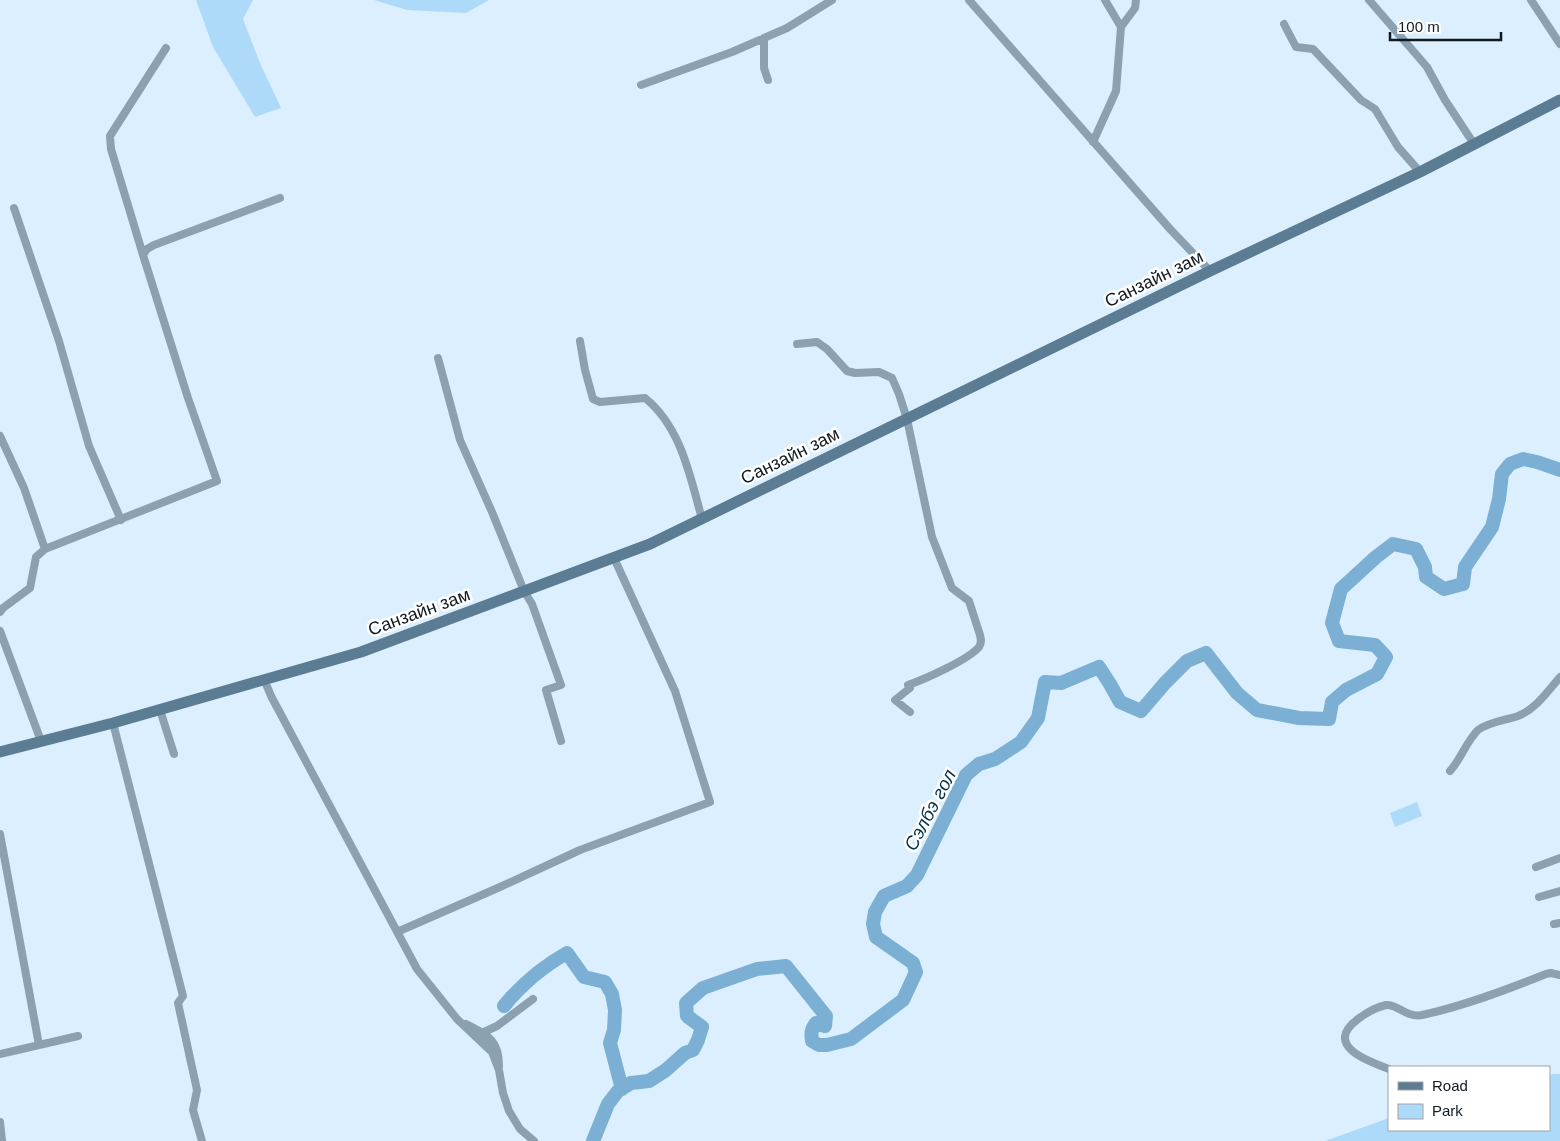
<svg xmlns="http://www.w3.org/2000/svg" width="1560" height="1141" viewBox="0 0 1560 1141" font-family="Helvetica,sans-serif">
<rect width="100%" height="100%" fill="#dbeffe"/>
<!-- green -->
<path fill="#aedafa" d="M196 0H253L243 19 260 63 281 108 255 117 213 47Z
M374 0H489L466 13 407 10Z
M1417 802 1422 816 1395 827 1390 813Z
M1554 1074H1560V1141H1325L1389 1118V1130H1549V1075Z"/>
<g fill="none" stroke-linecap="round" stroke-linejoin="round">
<!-- river -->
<path stroke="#7cafd4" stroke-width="14" d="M504 1006C522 984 542 967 567 953L584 977 605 982 612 994 615 1010 614 1030 610 1043 622 1089
M593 1141 608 1104 618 1091 631 1083 649 1081 666 1070 685 1053 693 1050 698 1040 702 1027 687 1016 686 1003 703 988 757 969 786 966 826 1016 825 1026 816 1023C811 1029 811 1034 812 1041L819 1045H827L851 1039 903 1000 916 972 913 963 876 937 873 924 875 912 884 896 907 886 917 875 966 775 979 764 995 759 1021 742 1038 718 1045 682 1061 683 1099 667 1110 684 1120 702 1141 711 1165 683 1187 661 1206 653 1237 693 1257 710 1299 718 1329 719 1332 702 1346 690 1377 674 1386 657 1375 645 1339 641 1332 623 1341 589 1376 557 1393 544 1416 549 1425 567 1426 577 1444 589 1463 584 1465 567 1492 527 1499 499 1502 474 1510 464 1523 459 1537 462 1560 470"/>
<!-- street -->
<path stroke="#8ba1b1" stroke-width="8" d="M969 0 1170 229 1210 271
M1105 0 1121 27
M1369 0 1427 67 1445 100 1474 144
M1531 0 1560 44
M1284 24 1296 47 1313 49 1361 100 1375 109 1398 147 1420 172
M764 38V68L768 80
M641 85 732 52 787 28 832 0
M1093 142 1116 91 1121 27 1135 8 1136 0
M14 208 59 341 89 446 121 520
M143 255 111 149 110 136 166 48
M580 341 585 370 593 399 600 402 645 398C681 427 690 476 702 519
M797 344 817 342 827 349 847 371 855 373 879 372 892 378 899 394 907 419 932 537 952 588 969 601 980 635C981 639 982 643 979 647 968 660 925 679 908 685L910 688 895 700 910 712
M438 358 460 440 492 512 524 591 532 604 561 685 546 690 561 741
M0 436 24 488 45 549
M0 612 3 608 30 588 36 557 45 549 217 481 188 398 143 255 147 249 154 245 280 198
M0 631 41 741
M264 679 271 696 417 969 457 1019 492 1052 499 1070 503 1093 509 1111 520 1129 534 1141
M160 710 174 754
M113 723 183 996 178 1003 197 1090 193 1110 202 1141
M1450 771C1461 759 1466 742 1478 730 1488 722 1506 720 1518 716 1536 709 1548 691 1560 677
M0 834 39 1045
M1536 867 1560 858
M1539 897 1560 891
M1554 924 1560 923
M397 932 500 887 580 850 710 802 675 691 614 558
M466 1024C487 1035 499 1039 499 1066
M484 1032 497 1026 533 999
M0 1054 78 1036
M1389 1069C1367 1061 1323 1045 1358 1019 1366 1013 1377 1007 1386 1005 1398 1004 1406 1018 1422 1015 1464 1006 1506 990 1546 974L1551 973 1560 975
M0 1122 2 1141"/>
<!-- secondary -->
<path stroke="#5c7c94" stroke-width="11" d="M0 752 113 723 361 652 650 544 1210 271 1420 172 1560 100"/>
</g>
<g text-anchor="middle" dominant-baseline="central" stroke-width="5" stroke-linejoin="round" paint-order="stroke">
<!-- street labels -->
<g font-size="18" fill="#111a21" stroke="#fff">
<text transform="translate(1154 279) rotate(-26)">Санзайн зам</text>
<text transform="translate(790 456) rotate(-26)">Санзайн зам</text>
<text transform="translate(419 612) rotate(-20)">Санзайн зам</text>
</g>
<!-- water labels -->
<g font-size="19" font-style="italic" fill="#08334c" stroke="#fff">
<text transform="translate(930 810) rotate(-62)">Сэлбэ гол</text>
</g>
</g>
<!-- legend -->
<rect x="1388" y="1066" width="162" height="65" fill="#ffffff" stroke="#a0a3a6"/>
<rect x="1398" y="1082" width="25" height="8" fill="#5c7c94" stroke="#a0a3a6"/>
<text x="1432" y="1091" font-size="15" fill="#111a21">Road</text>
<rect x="1398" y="1104" width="25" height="15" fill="#aedafa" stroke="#a0a3a6"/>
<text x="1432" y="1116" font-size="15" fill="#111a21">Park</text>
<!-- scale -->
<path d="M1390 32v8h111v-8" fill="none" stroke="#111a21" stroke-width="2.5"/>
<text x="1398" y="32" font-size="15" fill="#111a21" stroke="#ffffff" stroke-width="4" paint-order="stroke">100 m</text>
</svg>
